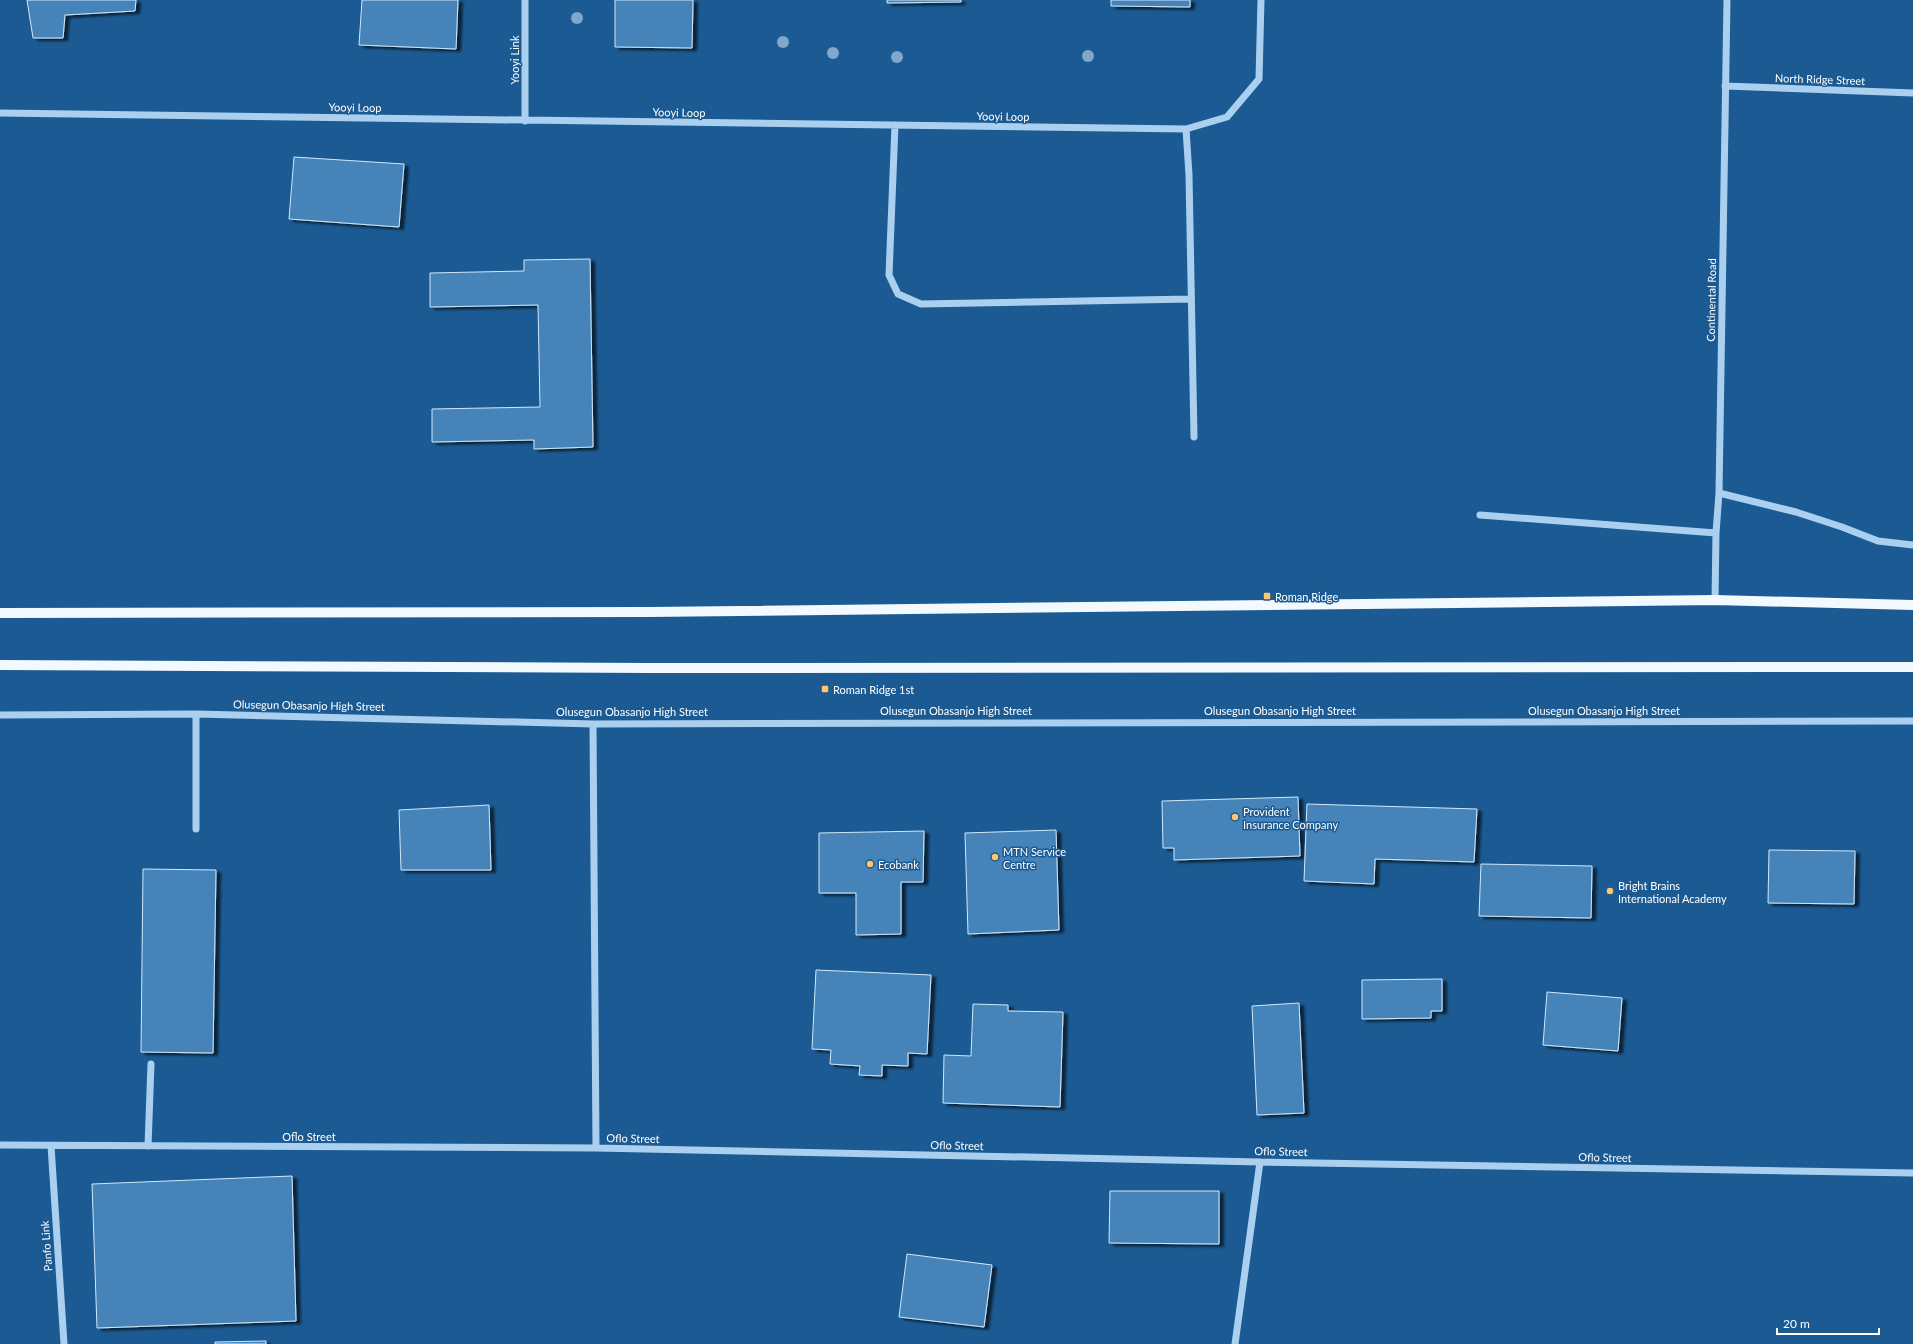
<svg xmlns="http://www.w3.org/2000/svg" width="1913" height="1344" viewBox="0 0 1913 1344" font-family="Lato,sans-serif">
<defs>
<filter id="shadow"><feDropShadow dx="4.5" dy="2.5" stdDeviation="1" flood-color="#0009"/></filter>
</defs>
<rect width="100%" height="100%" fill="#1b5a92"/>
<!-- building -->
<path fill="#4483b9" stroke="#d1e8fb" filter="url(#shadow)" d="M27 0H136L135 11 65 15 63 38H33Z
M362 0H458L456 49 359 45Z
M615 0H693L692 48 615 47Z
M887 0H961V2L887 3Z
M1111 0H1190V7L1111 6Z
M294 157 404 164 399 227 289 219Z
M590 259 593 447 534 449V440L432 442V409L540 407 538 305 430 307V273L524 271V260Z
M1298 797 1300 856 1174 860V848H1163L1162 801Z
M1307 804 1477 809 1474 862 1375 859 1374 884 1304 881Z
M489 805 491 870H401L399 810Z
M1056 830 1059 930 968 934 965 833Z
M924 831 923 882H901V934L856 935V893H819V833Z
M1769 850 1855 851 1854 904 1768 903Z
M1481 864 1592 866 1591 918 1479 916Z
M143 869 216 870 213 1053 141 1052Z
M816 970 931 975 927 1054 908 1053V1066L882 1065V1076L859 1075 860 1066 830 1064 831 1050 812 1049Z
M1442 979V1011H1431V1018L1362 1019V980Z
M1547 992 1622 998 1618 1051 1543 1045Z
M1299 1003 1304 1113 1257 1115 1252 1006Z
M973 1004 1008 1005V1011L1063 1012 1060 1107 943 1103 944 1055 971 1056Z
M292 1176 296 1321 97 1328 92 1184Z
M1110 1191H1219V1244L1109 1243Z
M907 1254 992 1265 984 1327 899 1317Z
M266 1341V1344H215V1342Z"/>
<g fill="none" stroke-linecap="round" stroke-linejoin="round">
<!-- minor -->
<path stroke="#abd0ef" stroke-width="7" d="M525 0V121
M1725 86 1913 93
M0 113 1186 129 1227 117 1259 79 1261 0
M895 125 889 275 898 294 921 304 1191 299
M1186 129 1189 175 1194 437
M1719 493 1796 512 1842 527 1878 541 1913 545
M1480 515 1716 533
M1715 600 1716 533 1719 493 1727 0
M0 715 196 714 593 724 1913 721
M593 724 596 1148
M196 829V714
M0 1145 596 1148 1260 1162 1913 1173
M51 1146 64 1344
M148 1146 151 1064
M1235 1344 1260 1162"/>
<!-- major -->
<path stroke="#f2f9ff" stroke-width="10" d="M0 613 648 612 1715 600 1913 605
M0 665 649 668 1913 667"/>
</g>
<!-- trees -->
<g fill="#7fa8cc">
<circle cx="577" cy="18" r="6"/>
<circle cx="783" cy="42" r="6"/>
<circle cx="833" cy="53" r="6"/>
<circle cx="1088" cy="56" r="6"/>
<circle cx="897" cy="57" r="6"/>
</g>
<!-- markers -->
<g fill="#ffc568" stroke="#1b5a92" stroke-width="1.5">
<rect x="1263" y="592" width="8" height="8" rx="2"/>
<rect x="821" y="685" width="8" height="8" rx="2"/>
<circle cx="1235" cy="817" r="4"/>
<circle cx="995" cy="857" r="4"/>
<circle cx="870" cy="864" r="4"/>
<circle cx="1610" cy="891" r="4"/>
</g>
<g text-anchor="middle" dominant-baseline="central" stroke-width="3" stroke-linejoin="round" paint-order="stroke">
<!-- street labels -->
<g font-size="11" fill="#fff" stroke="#1b5a92">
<text transform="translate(514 60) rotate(-90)">Yooyi Link</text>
<text transform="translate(1820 79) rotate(2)">North Ridge Street</text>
<text transform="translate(355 107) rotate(1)">Yooyi Loop</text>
<text transform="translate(679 112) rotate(1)">Yooyi Loop</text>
<text transform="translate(1003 116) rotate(1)">Yooyi Loop</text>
<text transform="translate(1711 300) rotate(-89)">Continental Road</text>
<text transform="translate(309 705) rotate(1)">Olusegun Obasanjo High Street</text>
<text x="956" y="710">Olusegun Obasanjo High Street</text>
<text x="1280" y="710">Olusegun Obasanjo High Street</text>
<text x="1604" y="710">Olusegun Obasanjo High Street</text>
<text x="632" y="711">Olusegun Obasanjo High Street</text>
<text x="309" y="1136">Oflo Street</text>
<text transform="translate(633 1138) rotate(1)">Oflo Street</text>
<text transform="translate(957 1145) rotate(1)">Oflo Street</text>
<text transform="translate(1281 1151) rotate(1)">Oflo Street</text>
<text transform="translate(1605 1157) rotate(1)">Oflo Street</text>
<text transform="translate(46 1246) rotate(-94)">Panfo Link</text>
</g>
<!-- poi labels -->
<g font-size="11" fill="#fff" stroke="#1b5a92" text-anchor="start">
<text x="1275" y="596">Roman Ridge</text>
<text x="833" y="689">Roman Ridge 1st</text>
<text x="1243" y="811">Provident<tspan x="1243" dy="13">Insurance Company</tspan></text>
<text x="1003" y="851">MTN Service<tspan x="1003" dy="13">Centre</tspan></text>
<text x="878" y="864">Ecobank</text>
<text x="1618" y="885">Bright Brains<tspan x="1618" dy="13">International Academy</tspan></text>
</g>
</g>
<!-- scale -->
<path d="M1777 1328v6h102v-6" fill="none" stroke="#ffffff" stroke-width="2"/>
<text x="1783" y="1328" font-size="12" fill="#ffffff" stroke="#1b5a92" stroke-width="3" paint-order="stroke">20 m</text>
</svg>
